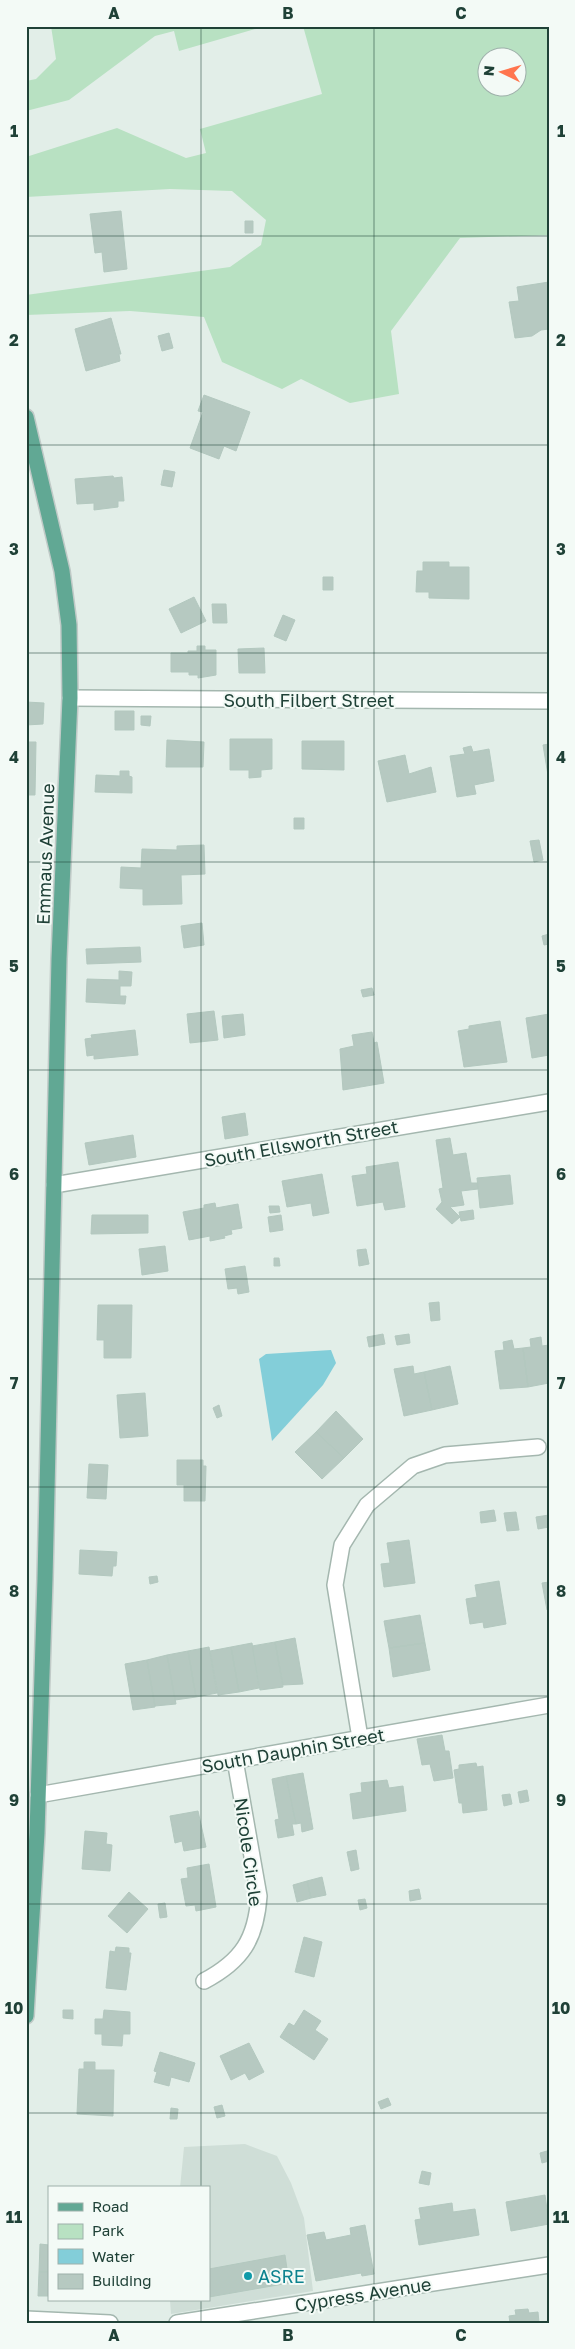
<svg xmlns="http://www.w3.org/2000/svg" width="575" height="2349" viewBox="0 0 575 2349" font-family="'Golos Text',sans-serif">
<rect width="100%" height="100%" fill="#e2eee8"/>
<!-- built -->
<path fill="#cfded7" d="M245 2144 277 2156 291 2183 304 2218 313 2291 171 2314 170 2300H209V2188H180L184 2147Z"/>
<!-- green -->
<path fill="#b8e1c2" fill-rule="evenodd" d="M51 26H266L179 51 174 31 155 36 69 100 26 111V81L36 79 56 59Z
M303 26H549V235L460 238 391 331 399 394 350 403 301 379 282 389 222 362 204 317 130 311 26 315V295L230 267 261 245 266 220 232 191 170 189 26 197V157L117 128 186 158 206 153 200 129 322 94ZM488 58H518V88H488Z"/>
<!-- water -->
<path fill="#83ced9" d="M331 1350 336 1363 323 1385 272 1441 259 1359 266 1354Z"/>
<!-- building -->
<path fill="#b6c9c1" stroke="#b3c8bf" d="M121 211 127 269 104 272 102 252 95 253 90 214Z
M245 221H253V233H245Z
M549 282V329L541 330 532 336 515 338 509 302 519 301 517 287Z
M111 318 121 354H119L120 361 86 371 75 329Z
M169 333 173 348 162 351 158 336Z
M204 395 250 412 236 451 224 446 219 459 190 448 203 412 198 411Z
M164 470 175 472 172 487 161 485Z
M113 476 114 478 122 477 124 501H118V507L94 510V503L77 504 75 479Z
M423 562H449V567H469V599L429 598V592H416L417 571H423Z
M323 577H333V590H323Z
M194 597 206 621 181 633 169 609Z
M212 604H226L227 623H213Z
M283 615 295 620 286 641 274 636Z
M197 646H205V650H216V675L198 678V675H189V672H171V653H188V651H197Z
M264 648 265 673H239L238 649Z
M26 702 44 703 43 724 26 725Z
M115 711H134V730H115Z
M141 716H151L150 726 141 725Z
M230 739H272V769L261 770V777L249 778V770H230Z
M167 740 204 742 203 767H166Z
M302 741H344V770L302 769Z
M26 742H36L35 795H26Z
M549 744V781L543 745Z
M471 746 473 752 489 749 494 781 474 785 476 794 457 797 450 756 465 754 463 748Z
M405 755 409 774 431 767 436 792 387 802 378 761Z
M120 771H129V776L132 777V793L95 792 96 775 120 776Z
M294 818H304V829H294Z
M26 822H28V876H26Z
M539 840 543 860 534 862 530 841Z
M204 845 205 874 181 875 182 904 143 905V889L120 888 121 867 141 868 142 849 177 850V846Z
M202 923 204 945 184 948 181 926Z
M549 934V944L544 945 542 936Z
M140 947 141 962 87 964 86 949Z
M119 971 132 972 131 986H120V996H126L125 1004 86 1002 87 979 119 980Z
M372 988 374 995 363 997 361 990Z
M214 1011 218 1040 190 1043 187 1014Z
M243 1014 245 1035 224 1038 222 1016Z
M549 1014V1055L532 1058 526 1018Z
M500 1021 507 1062 464 1067 458 1031 469 1029V1026Z
M135 1030 138 1055 94 1059V1055L87 1056 85 1039 92 1038 91 1035Z
M372 1032 374 1043 377 1042 384 1083 343 1090 340 1049 354 1046 352 1035Z
M245 1113 248 1135 225 1139 222 1117Z
M133 1135 136 1157 89 1165 85 1143Z
M450 1138 453 1155 466 1153 471 1183H477L478 1189 461 1191 464 1205 450 1207 460 1217 452 1224 436 1209 442 1202 439 1189 443 1188 436 1140Z
M398 1162 405 1207 385 1210 383 1202 357 1206 352 1176 367 1174 366 1167Z
M322 1174 329 1213 313 1216 311 1203 287 1207 282 1181Z
M510 1175 513 1204 480 1208 477 1178Z
M215 1203 216 1208 238 1204 242 1228 231 1230 232 1234 224 1236 225 1238 210 1241V1236L189 1240 183 1212 204 1208V1205Z
M269 1206H279L280 1212 270 1213Z
M473 1210 474 1219 461 1221 459 1212Z
M92 1215H148V1233L91 1234Z
M281 1215 283 1230 270 1232 268 1217Z
M165 1246 168 1271 142 1275 139 1249Z
M366 1249 369 1264 359 1266 357 1250Z
M274 1258H279L280 1266H274Z
M245 1266 249 1292 238 1294 237 1288 228 1289 225 1269Z
M439 1302 440 1320 431 1321 429 1303Z
M98 1305H132L131 1358H104V1340H97Z
M383 1334 385 1344 369 1347 367 1337Z
M409 1334 410 1343 397 1345 395 1336Z
M541 1337 542 1346 549 1345V1383L528 1387 523 1348 531 1347 530 1339Z
M512 1340 514 1349 523 1348 528 1387 500 1389 495 1351 504 1350 503 1342Z
M413 1366 414 1374 424 1372 432 1410 404 1416 394 1369Z
M450 1366 458 1404 432 1410 424 1372Z
M145 1393 148 1436 120 1438 117 1395Z
M219 1405 222 1416 217 1418 213 1408Z
M336 1411 363 1439 344 1458 316 1432Z
M316 1432 344 1458 322 1479 295 1452Z
M177 1460H203V1466H206L205 1501H184V1485H177Z
M89 1464 108 1465 106 1499 87 1498Z
M494 1510 496 1521 481 1523 480 1512Z
M516 1512 519 1530 507 1531 504 1513Z
M549 1515V1527L538 1529 536 1517Z
M409 1540 415 1583 384 1587 381 1564 390 1563 387 1543Z
M80 1550 117 1552 116 1566H113L112 1576 79 1574Z
M157 1576 158 1582 150 1584 149 1577Z
M499 1581 506 1624 484 1628 483 1622 470 1624 466 1599 477 1597 475 1585Z
M549 1582V1610H547L542 1583Z
M420 1615 425 1643 389 1648 384 1621Z
M295 1638 303 1684 283 1685 275 1642Z
M275 1642 283 1687 260 1690 252 1646Z
M252 1643 259 1688 239 1692 231 1647Z
M425 1643 430 1670 393 1677 389 1648Z
M209 1647 217 1693 196 1697 188 1651Z
M231 1647 239 1692 218 1695 210 1651Z
M188 1651 196 1697 175 1700 167 1655Z
M167 1655 176 1704 155 1706 147 1660Z
M147 1660 155 1707 133 1710 125 1664Z
M442 1735 445 1751H449L453 1778 434 1781 430 1764 422 1765 417 1739Z
M476 1763 477 1767 483 1766 487 1810 463 1813 462 1803H459L454 1770 459 1769V1765Z
M303 1773 313 1829 302 1832 301 1823 296 1824 286 1776Z
M286 1776 296 1824H292L294 1835 278 1838 275 1820 279 1819 272 1779Z
M387 1780 389 1788 403 1786 406 1811 353 1819 350 1794 362 1792 361 1783Z
M527 1790 529 1801 520 1803 518 1792Z
M510 1794 512 1804 504 1806 502 1795Z
M198 1811 206 1847 184 1851 182 1841 175 1843 170 1816Z
M85 1831 107 1833 106 1844 112 1845 110 1871 82 1869Z
M356 1850 359 1869 351 1871 347 1852Z
M209 1864 216 1907 196 1911 195 1905 186 1906 181 1879 188 1878 187 1868Z
M322 1877 326 1895 311 1898 307 1881Z
M307 1881 311 1898 297 1902 293 1885Z
M419 1889 421 1899 410 1901 409 1891Z
M129 1892 148 1909 127 1933 108 1916Z
M365 1899 367 1908 360 1910 358 1900Z
M165 1903 167 1917 160 1918 158 1904Z
M304 1937 322 1942 314 1977 295 1972Z
M116 1947 129 1948V1953H131L126 1990 106 1988 110 1951 115 1952Z
M63 2010H73V2019L63 2018Z
M104 2010 130 2012V2034H123L122 2046 102 2045V2034H95V2019H103Z
M304 2010 321 2021 315 2030 328 2039 314 2060 280 2037 289 2023 294 2026Z
M249 2043 264 2072 249 2080 245 2073 231 2080 220 2056Z
M160 2052 195 2063 189 2082 171 2077 169 2086 154 2082 157 2072 154 2071Z
M84 2062H95V2070H114L113 2116 77 2114 79 2069H84Z
M388 2098 391 2105 381 2109 378 2102Z
M222 2105 225 2116 217 2118 214 2107Z
M171 2108 178 2109 177 2119H170Z
M547 2151 549 2161 542 2163 540 2153Z
M422 2171 431 2173 429 2185 419 2183Z
M545 2195 549 2224 511 2231 506 2202Z
M452 2203 453 2212 475 2209 479 2235 419 2245 415 2220 421 2219 419 2208Z
M365 2225 374 2274 362 2276 361 2273 316 2281 307 2235 324 2232 326 2240 351 2235 350 2228Z
M40 2244 49 2245V2272H39Z
M285 2255 289 2283 209 2297V2269Z
M39 2272H49V2296H38Z
M528 2309 529 2313 538 2312 539 2323H510L509 2316 516 2315 515 2310Z"/>
<g fill="none" stroke-linecap="round" stroke-linejoin="round">
<defs>
<path id="minor" d="M70 698 549 701
M54 1185 549 1102
M360 1738 335 1585 342 1545 367 1505 413 1466 445 1455 538 1447
M38 1795 549 1705
M204 1981C242 1961 256 1939 259 1896L235 1760
M26 2319 110 2323
M177 2323 549 2265"/>
<path id="major" d="M26 417 62 571 69 625 70 698 59 959 45 1579 37 1833 26 2016"/>
</defs>
<!-- minor casing -->
<use href="#minor" stroke="#a4b7af" stroke-width="18"/>
<!-- major casing -->
<use href="#major" stroke="#c0cac7" stroke-width="18"/>
<!-- minor -->
<use href="#minor" stroke="#fff" stroke-width="15"/>
<!-- major -->
<use href="#major" stroke="#61a894" stroke-width="15"/>
</g>
<!-- grid -->
<path fill="none" stroke="#1f4137" stroke-width="1" stroke-opacity="0.55" d="M201 26V2188M374 26V2323M26 236H549M26 445H549M26 653H549M26 862H549M26 1070H549M26 1279H549M26 1487H549M26 1696H549M26 1904H549M26 2113H549M201 2300V2323"/>
<!-- markers -->
<circle fill="#0f9aa8" stroke="#f3faf6" stroke-width="2" cx="248" cy="2276" r="5"/>
<g text-anchor="middle" dominant-baseline="central" stroke-width="4" stroke-linejoin="round" paint-order="stroke">
<!-- street labels -->
<g font-size="18" fill="#1f4137" stroke="#f3faf6">
<text x="309" y="700">South Filbert Street</text>
<text transform="translate(45 854) rotate(-88)">Emmaus Avenue</text>
<text transform="translate(301 1143) rotate(-10)">South Ellsworth Street</text>
<text transform="translate(293 1750) rotate(-10)">South Dauphin Street</text>
<text transform="translate(249 1852) rotate(82)">Nicole Circle</text>
<text transform="translate(363 2294) rotate(-9)">Cypress Avenue</text>
</g>
<!-- culture labels -->
<g font-size="18" fill="#0d838f" stroke="#f3faf6" text-anchor="start">
<text x="258" y="2276">ASRE</text>
</g>
</g>
<!-- border -->
<rect width="575" height="2349" fill="none" stroke="#f3faf6" stroke-width="55"/>
<!-- legend -->
<rect x="48" y="2186" width="162" height="115" fill="#f3faf6" stroke="#9eb0aa"/>
<rect x="58" y="2203" width="25" height="8" fill="#61a894" stroke="#9eb0aa"/>
<text x="92" y="2212" font-size="15" fill="#1f4137">Road</text>
<rect x="58" y="2224" width="25" height="15" fill="#b8e1c2" stroke="#9eb0aa"/>
<text x="92" y="2236" font-size="15" fill="#1f4137">Park</text>
<rect x="58" y="2249" width="25" height="15" fill="#83ced9" stroke="#9eb0aa"/>
<text x="92" y="2262" font-size="15" fill="#1f4137">Water</text>
<rect x="58" y="2274" width="25" height="15" fill="#b6c9c1" stroke="#9eb0aa"/>
<text x="92" y="2286" font-size="15" fill="#1f4137">Building</text>
<!-- north arrow -->
<g transform="translate(502 72) rotate(275)"><circle r="24" fill="#f3faf6" stroke="#9eb0aa"/>
<path d="M0-4L9 19L0 12L-9 19Z" fill="#ff754e"/>
<text y="-8" font-size="14" font-weight="bold" text-anchor="middle" fill="#1f4137">N</text>
</g>
<rect x="28" y="28" width="520" height="2294" fill="none" stroke="#1f4137" stroke-width="2"/>
<g font-size="16" text-anchor="middle" font-weight="bold" fill="#1f4137">
<text x="114" y="19">A</text>
<text x="288" y="19">B</text>
<text x="461" y="19">C</text>
<text x="14" y="137">1</text>
<text x="561" y="137">1</text>
<text x="14" y="346">2</text>
<text x="561" y="346">2</text>
<text x="14" y="555">3</text>
<text x="561" y="555">3</text>
<text x="14" y="763">4</text>
<text x="561" y="763">4</text>
<text x="14" y="972">5</text>
<text x="561" y="972">5</text>
<text x="14" y="1180">6</text>
<text x="561" y="1180">6</text>
<text x="14" y="1389">7</text>
<text x="561" y="1389">7</text>
<text x="14" y="1597">8</text>
<text x="561" y="1597">8</text>
<text x="14" y="1806">9</text>
<text x="561" y="1806">9</text>
<text x="14" y="2014">10</text>
<text x="561" y="2014">10</text>
<text x="14" y="2223">11</text>
<text x="561" y="2223">11</text>
<text x="114" y="2341">A</text>
<text x="288" y="2341">B</text>
<text x="461" y="2341">C</text>
</g>
</svg>
